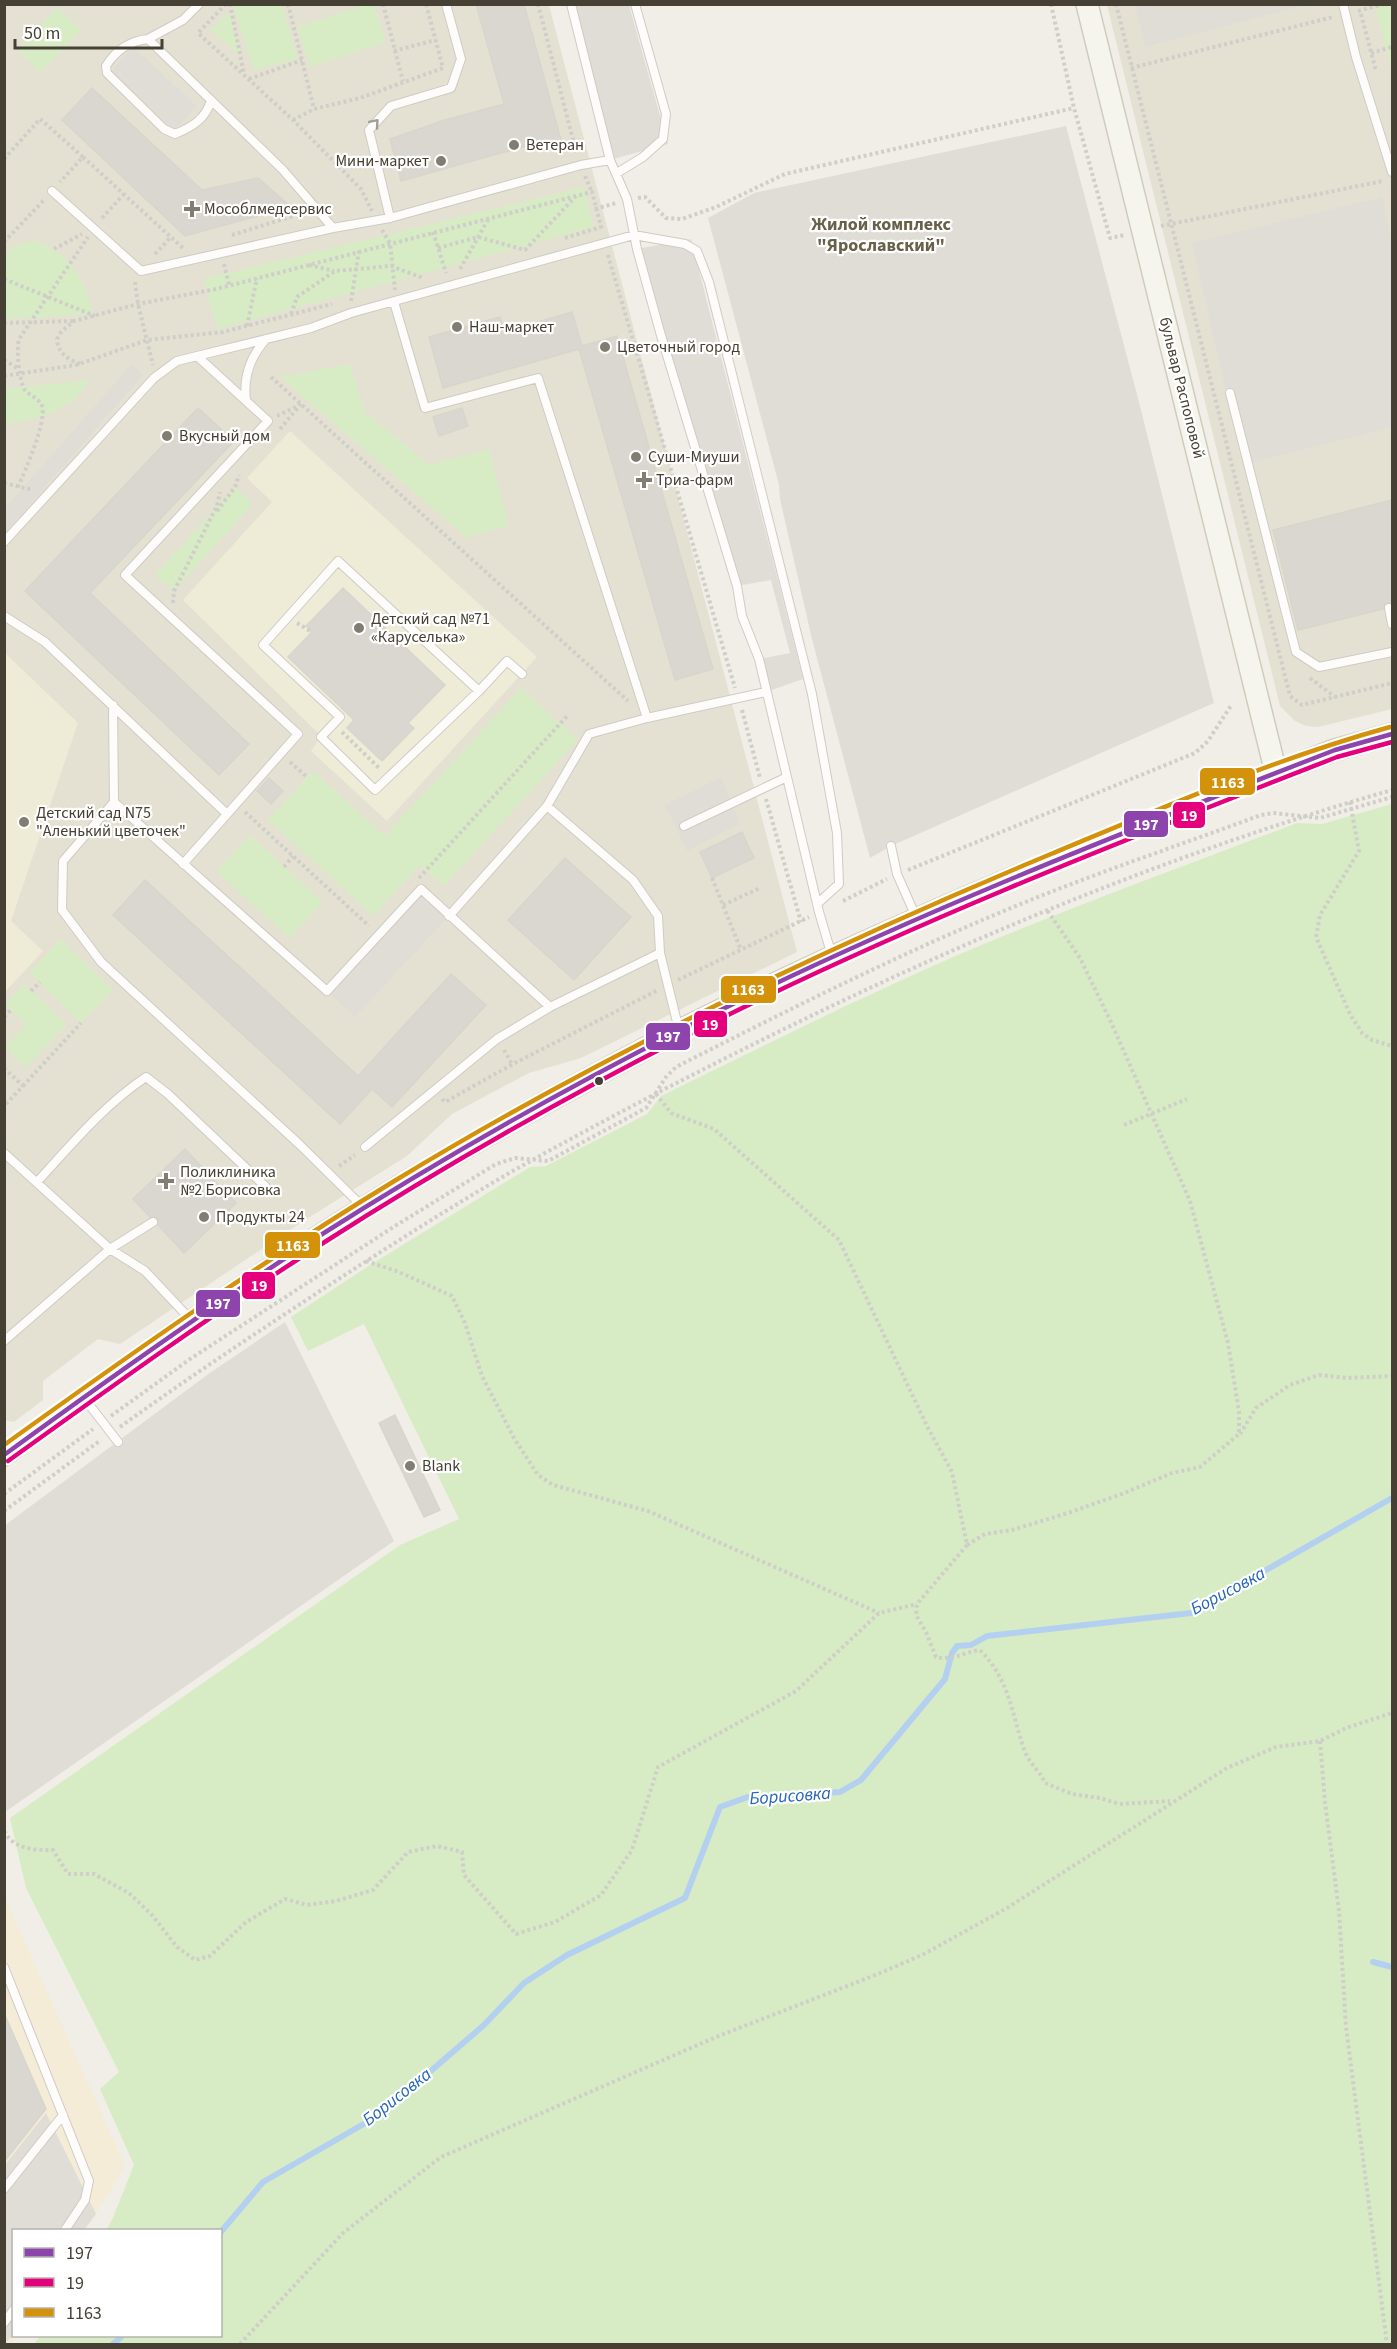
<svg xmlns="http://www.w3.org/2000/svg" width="1397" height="2349" viewBox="0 0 1397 2349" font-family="'Source Sans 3',sans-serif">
<rect width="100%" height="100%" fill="#f0eee6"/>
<!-- residential -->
<path fill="#e4e1d3" d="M4 5H549L797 952 581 1058 529 1073 452 1114 407 1156 305 1220 120 1344 98 1339 43 1381V1400L14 1422 4 1420Z
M1107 5H1392V709L1318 727 1306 726 1295 721 1280 706Z"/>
<!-- commercial -->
<path fill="#f4ecd7" d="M4 1895 125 2166 86 2230H14V2336H16L10 2344H4Z"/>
<!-- education -->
<path fill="#eeebd7" d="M290 431 537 657 387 821 311 751 321 736 183 600 272 502 247 478Z
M5 653 78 723 11 921 43 951 5 992Z"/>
<!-- green -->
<path fill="#d7ecc4" d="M233 5H282L298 59 254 70Z
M365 5H374L386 42 310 67 297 27Z
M1375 5H1392V72Z
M57 7 81 30 41 73 17 50Z
M229 11 242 57 210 30Z
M584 187 594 227 217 329 204 279Z
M32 241C66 246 86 281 93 312L81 315 5 319V254L16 245Z
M350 364 365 412 429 465 489 449 509 526 466 537 280 377Z
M90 380C70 412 39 419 5 424V389Z
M235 487 253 504 174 591 155 575Z
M521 688 578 740 444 886 420 865 373 916 268 820 313 771 385 836Z
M1392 804V2344H34L40 2336H220V2230H106L112 2220 134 2165 100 2089 119 2072 26 1888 10 1818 400 1545 459 1519 364 1324 308 1351 291 1317 370 1265 530 1167 546 1166 647 1114 661 1096C757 1049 853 1001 951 958 1065 909 1182 867 1297 823L1322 824Z
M250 835 323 902 290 938 216 871Z
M61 939 113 990 81 1023 29 972Z
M24 984 67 1024 26 1067 5 1047 26 1025 5 1004Z"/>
<!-- parking -->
<path fill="#dfddd6" d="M1135 4H1306V5L1145 47Z
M571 5H629L668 144 610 160Z
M133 47 197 106 174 130 111 71Z
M1066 126 1140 406 1214 703 891 846 870 858 812 639 780 499 779 485 708 218 754 193Z
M1382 197 1392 242V427L1243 465 1192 243Z
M691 239 803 679 766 692 759 659 790 653 771 580 737 586 637 249Z
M131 365 143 375 5 533V508Z
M721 777 740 823 687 851 665 805Z
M421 889 449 916 355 1017 327 991Z
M285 1322 394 1541 5 1812 4 1526 207 1375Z
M46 2113 96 2214 84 2230H14L13 2335 4 2344V2166Z"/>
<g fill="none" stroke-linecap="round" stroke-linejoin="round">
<!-- stream -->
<path stroke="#b4d0f0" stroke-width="6" d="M1373 1962 1392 1967
M220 2233 263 2182 381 2114 484 2025 524 1983 567 1955 685 1898 720 1807 748 1797 840 1792 861 1780 945 1679 952 1653 957 1646 971 1645 987 1636 1191 1613 1392 1498
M113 2344 122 2336"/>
</g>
<!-- building -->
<path fill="#d9d7cf" stroke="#d8d5cc" stroke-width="1.5" d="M476 4H524L561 140 531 149 530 145 401 181 390 139 445 120 504 104Z
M92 88 202 190 258 178 291 207 185 236 62 120Z
M572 312 582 346 617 336 713 669 675 680 579 349 443 388 429 337 500 317 504 332Z
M198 408 234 441 90 593 249 744 219 775 25 591Z
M462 408 468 426 439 436 433 417Z
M1392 500V603H1386L1383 609 1298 630 1273 530Z
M343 588 445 685 408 723 414 728 382 761 347 728 354 720 288 657 312 632 306 626Z
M269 778 283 791 271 804 257 791Z
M742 832 754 858 712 878 700 852Z
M565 858 631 917 574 980 508 920Z
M145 880 358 1076 451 974 486 1005 392 1107 372 1089 340 1124 113 915Z
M185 1149 236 1203 184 1253 158 1225V1218L150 1217 133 1199Z
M395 1415 440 1510 424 1517 379 1423Z
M4 2013 46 2109 4 2162Z"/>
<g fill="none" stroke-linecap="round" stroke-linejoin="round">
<defs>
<path id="lane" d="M571 4 610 160 627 199 637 249 660 332 737 586 742 616 759 659 819 912 832 956
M1343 4 1356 57 1392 172
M148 39 183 20 199 4
M617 173 643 157 663 139 666 114 635 4
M52 191 141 271 333 228 283 170 148 39C129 41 116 50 106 66L107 73 111 77 164 129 175 134C192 127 206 119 211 100
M390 218 369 130 391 106 451 88 461 59 446 4
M333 228 390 218 581 165 610 160
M394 302 425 408 538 378 647 718 766 692
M197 356 311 328 351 313 634 235 685 244 697 251 709 282 812 694 837 833 839 884 817 904
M1230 393 1296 652 1319 667 1392 652
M246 400C243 376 250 357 266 339
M4 542 154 378 177 361 197 356 268 421 125 575 298 734 183 864
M1389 608 1392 624
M4 616 45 642 226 813
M479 691 338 561 263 645 340 717 321 737 375 790 479 691 507 661 522 674
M113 705 114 802 63 861 62 910 101 962 299 1144 362 1206
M114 802 327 991 421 889 550 1007
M684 826 787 777
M891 846 897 874 916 917
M449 916 547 806 589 734 647 718
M660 953 679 1030
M365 1147 497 1039 550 1007 660 953 658 916 633 880 547 806
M4 1153 110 1249 145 1271 191 1320
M37 1182C71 1145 104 1105 146 1077L168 1094 266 1187
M4 1341 110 1249 153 1222
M84 1398 118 1442
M4 1967 89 2181 85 2200 65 2230
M4 2189 63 2115
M4 2323 14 2309"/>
<path id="secondary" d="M1087 4 1276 773
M4 1455C121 1370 239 1286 361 1210 464 1146 571 1087 679 1031 892 923 1113 835 1335 750L1392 734"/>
</defs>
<!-- lane casing -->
<use href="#lane" stroke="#cecbc4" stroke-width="10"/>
<!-- secondary casing -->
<use href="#secondary" stroke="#cfccbd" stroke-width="24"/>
<!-- path -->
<path stroke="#d0cec9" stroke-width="4" stroke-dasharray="3 3" stroke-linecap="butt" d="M226 4 198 33 293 120 361 189 372 211
M230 4 244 74
M288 4 314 109
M383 4 403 81
M538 4 577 155
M1051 4 1074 108 1110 238 1125 235
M1116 4 1290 696 1302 705 1392 683
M1358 11 1384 4
M1361 14 1376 71
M394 51 435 40
M1371 53 1392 47
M1131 68 1333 17
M249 79 302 60
M293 120 314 109 360 98 443 68 426 4
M83 157 184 249
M4 159 40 119 83 157 60 182
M585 176 592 192
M638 198 645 197 666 218 682 219 716 207 785 174 1074 108
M595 209 616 203
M102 218 124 194
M1161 226 1383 181
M382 230 390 243 395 290
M433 232 446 273
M232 235 293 216 299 205
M565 238 601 227
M4 242 45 199
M438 248 478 237 525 250 576 196
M54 249 82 234
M155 254 171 237
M608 255 735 688
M224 264 229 285
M309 265 334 271
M460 269 489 218
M4 279 95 316
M135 282 138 304 153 365
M351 301 359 251
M291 314 297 297 335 271 391 266 423 278
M4 323 73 321
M247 326 257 278
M4 360 19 369
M80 364C67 359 58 353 57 339L61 332 74 321 138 304 216 289 592 192 602 230
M4 376 76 365 147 340 223 332 332 304
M271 377 628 701
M277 416 298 406
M280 429 301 404
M4 483 33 490
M18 487C25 471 47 422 42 406 39 398 30 396 25 390 19 382 16 349 19 339L88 237
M217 511 235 487 239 475
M173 603 174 591 217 506 220 492
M297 623 312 632
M1310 678 1335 697
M742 710 760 778
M342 732 379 768
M290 762 307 777
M766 799 801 922
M1350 802 1359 851 1320 915 1316 937 1350 1014 1362 1033 1372 1040 1392 1046
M245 812 369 926
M284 867 293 856
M908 870 1195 753 1208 741 1232 704
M419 878 568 715
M712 878 741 950
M843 901 887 879
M723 905 760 888
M678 980 809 917
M31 991 40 982
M4 1017 11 1010
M504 1050 512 1064
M4 1068 23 1086 4 1106
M23 1086 81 1023
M656 1094 671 1113 714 1129 839 1240 927 1426 952 1472 967 1545 917 1604 916 1615 926 1632 936 1657C952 1661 964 1652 980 1650 1011 1682 1011 1713 1025 1752 1030 1764 1040 1771 1045 1783L1072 1794 1100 1798 1119 1804 1170 1801
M442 1099 445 1102 513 1064 658 990
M1124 1125 1187 1099
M339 1166 355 1155
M366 1261 399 1272 452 1296 465 1323 482 1376 514 1438 538 1475 553 1485 648 1511 879 1613
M111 1416 190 1359 395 1226 496 1164 515 1158 548 1161 646 1108 666 1077 676 1067C796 1006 917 945 1043 895 1114 867 1188 842 1261 815L1273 813 1320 818 1392 797
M120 1427C192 1375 265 1327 340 1278 404 1237 469 1195 536 1158 628 1107 722 1059 817 1013 1002 924 1195 846 1392 790
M1240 1434 1256 1408 1290 1385 1319 1375 1347 1378 1392 1376
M4 1494 93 1429
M4 1511 101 1440
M967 1545 985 1534 1012 1530 1071 1512 1122 1494 1172 1473 1200 1467 1239 1434V1412L1228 1343 1190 1201 1110 1020 1080 958 1047 910
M1320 1741 1325 1802 1339 1911 1346 2027 1387 2344
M4 1831C14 1850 35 1850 53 1850L68 1874H94L129 1893 152 1915 177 1947 195 1960 210 1956 246 1922 285 1899 307 1905 336 1901 373 1890 408 1852 437 1846 462 1852 464 1875 516 1934 555 1922 601 1895 632 1850 658 1767 796 1691 879 1613 917 1604
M240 2344 343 2233 441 2157 716 2037 878 1974 924 1954 1007 1908 1227 1768 1276 1747 1320 1741 1346 1728 1392 1713"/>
<!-- lane -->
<use href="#lane" stroke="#fdfcfb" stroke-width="8"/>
<!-- secondary -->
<use href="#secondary" stroke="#f6f5ed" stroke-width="21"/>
<defs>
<path id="bus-1" d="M4 1455C107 1380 210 1307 316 1238 434 1163 555 1094 679 1031 891 923 1113 836 1335 750L1392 734"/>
<path id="bus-2" d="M8 1461C111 1387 214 1313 320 1245 437 1170 558 1101 682 1038 894 930 1116 843 1337 757L1392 742"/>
<path id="bus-3" d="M4 1445C132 1353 261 1262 396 1180 605 1053 825 948 1051 854 1162 808 1274 759 1390 727"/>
</defs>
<!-- bus-1 casing -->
<use href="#bus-1" stroke="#fff" stroke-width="9"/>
<!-- bus-2 casing -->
<use href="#bus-2" stroke="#fff" stroke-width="9"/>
<!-- bus-3 casing -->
<use href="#bus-3" stroke="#fff" stroke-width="9"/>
<!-- bus-1 -->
<use href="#bus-1" stroke="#8e44ad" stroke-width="4.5"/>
<!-- bus-2 -->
<use href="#bus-2" stroke="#e5007d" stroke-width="4.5"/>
<!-- bus-3 -->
<use href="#bus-3" stroke="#d3920a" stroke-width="4.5"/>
</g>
<!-- one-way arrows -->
<defs><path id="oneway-chevron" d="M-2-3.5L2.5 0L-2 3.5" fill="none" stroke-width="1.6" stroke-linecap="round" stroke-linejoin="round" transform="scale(1.5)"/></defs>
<use stroke="#a19e97" href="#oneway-chevron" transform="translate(375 123) rotate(-49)"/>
<!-- markers -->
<g fill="#817d72" stroke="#fff" stroke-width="2">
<circle cx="514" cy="145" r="6"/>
<circle cx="441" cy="161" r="6"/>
<path d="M189 200h6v6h6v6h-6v6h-6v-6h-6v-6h6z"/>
<circle cx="457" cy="327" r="6"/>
<circle cx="605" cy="347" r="6"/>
<circle cx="167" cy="436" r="6"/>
<circle cx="636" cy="457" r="6"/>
<path d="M641 471h6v6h6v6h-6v6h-6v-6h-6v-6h6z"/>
<circle cx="359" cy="628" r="6"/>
<circle cx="24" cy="822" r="6"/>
<path d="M163 1172h6v6h6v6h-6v6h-6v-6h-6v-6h6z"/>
<circle cx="204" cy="1217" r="6"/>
<circle cx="410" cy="1466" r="6"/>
</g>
<circle fill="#454033" stroke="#fff" stroke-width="2" cx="599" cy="1081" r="5"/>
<g text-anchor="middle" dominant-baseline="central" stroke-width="4.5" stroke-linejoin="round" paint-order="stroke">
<!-- poi labels -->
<g font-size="16" fill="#454033" stroke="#fff" text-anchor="start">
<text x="526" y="145">Ветеран</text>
<text x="429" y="161" text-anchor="end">Мини-маркет</text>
<text x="204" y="209">Мособлмедсервис</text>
<text x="469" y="327">Наш-маркет</text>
<text x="617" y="347">Цветочный город</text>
<text x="179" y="436">Вкусный дом</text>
<text x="648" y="457">Суши-Миуши</text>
<text x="656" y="480">Триа-фарм</text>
<text x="371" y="619">Детский сад №71<tspan x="371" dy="18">«Каруселька»</tspan></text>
<text x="36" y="813">Детский сад N75<tspan x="36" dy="18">"Аленький цветочек"</tspan></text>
<text x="180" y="1172">Поликлиника<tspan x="180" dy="18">№2 Борисовка</tspan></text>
<text x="216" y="1217">Продукты 24</text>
<text x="422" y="1466">Blank</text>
</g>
<!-- street labels -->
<g font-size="16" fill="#454033" stroke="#fff">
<text transform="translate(1182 388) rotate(76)">бульвар Распоповой</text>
</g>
<!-- neighbourhood labels -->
<g font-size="18" font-weight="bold" fill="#686049" stroke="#fff">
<text x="881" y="224">Жилой комплекс<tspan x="881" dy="21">"Ярославский"</tspan></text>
</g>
<!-- water labels -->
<g font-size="18" font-style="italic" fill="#2565b7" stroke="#fff">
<text transform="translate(1228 1591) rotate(-28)">Борисовка</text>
<text transform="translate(790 1796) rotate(-4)">Борисовка</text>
<text transform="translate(397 2097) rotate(-38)">Борисовка</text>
</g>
</g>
<g stroke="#fff" stroke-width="2">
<rect x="1199" y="767" width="57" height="29" rx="6" fill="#d3920a"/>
<rect x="1172" y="801" width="34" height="28" rx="6" fill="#e5007d"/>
<rect x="1123" y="810" width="46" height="28" rx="6" fill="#8e44ad"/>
<rect x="720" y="975" width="57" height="29" rx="6" fill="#d3920a"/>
<rect x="693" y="1010" width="35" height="28" rx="6" fill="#e5007d"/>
<rect x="645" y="1022" width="46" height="29" rx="6" fill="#8e44ad"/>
<rect x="264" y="1231" width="57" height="28" rx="6" fill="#d3920a"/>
<rect x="241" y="1271" width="35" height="29" rx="6" fill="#e5007d"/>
<rect x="195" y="1289" width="46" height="29" rx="6" fill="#8e44ad"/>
</g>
<g font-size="16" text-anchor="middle" font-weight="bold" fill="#fff">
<text x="1228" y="788">1163</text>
<text x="1189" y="821">19</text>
<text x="1146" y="830">197</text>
<text x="748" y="995">1163</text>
<text x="710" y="1030">19</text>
<text x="668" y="1042">197</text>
<text x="293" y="1251">1163</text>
<text x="259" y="1291">19</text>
<text x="218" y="1309">197</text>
</g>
<!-- border -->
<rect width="1397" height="2349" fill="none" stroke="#454033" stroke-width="12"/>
<!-- legend -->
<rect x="12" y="2229" width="210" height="108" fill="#ffffff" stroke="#b5b3ad" stroke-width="1.5"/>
<rect x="24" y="2248" width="30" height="9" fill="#8e44ad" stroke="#b5b3ad" stroke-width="1.5"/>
<text x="66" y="2259" font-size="18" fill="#454033">197</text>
<rect x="24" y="2278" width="30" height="9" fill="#e5007d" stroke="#b5b3ad" stroke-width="1.5"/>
<text x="66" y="2289" font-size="18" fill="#454033">19</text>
<rect x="24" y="2308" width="30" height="9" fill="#d3920a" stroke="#b5b3ad" stroke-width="1.5"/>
<text x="66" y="2319" font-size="18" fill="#454033">1163</text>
<!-- scale -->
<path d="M15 39v9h147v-9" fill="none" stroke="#454033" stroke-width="3"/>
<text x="24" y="39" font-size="18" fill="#454033" stroke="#ffffff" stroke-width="4.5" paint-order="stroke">50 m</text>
</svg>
